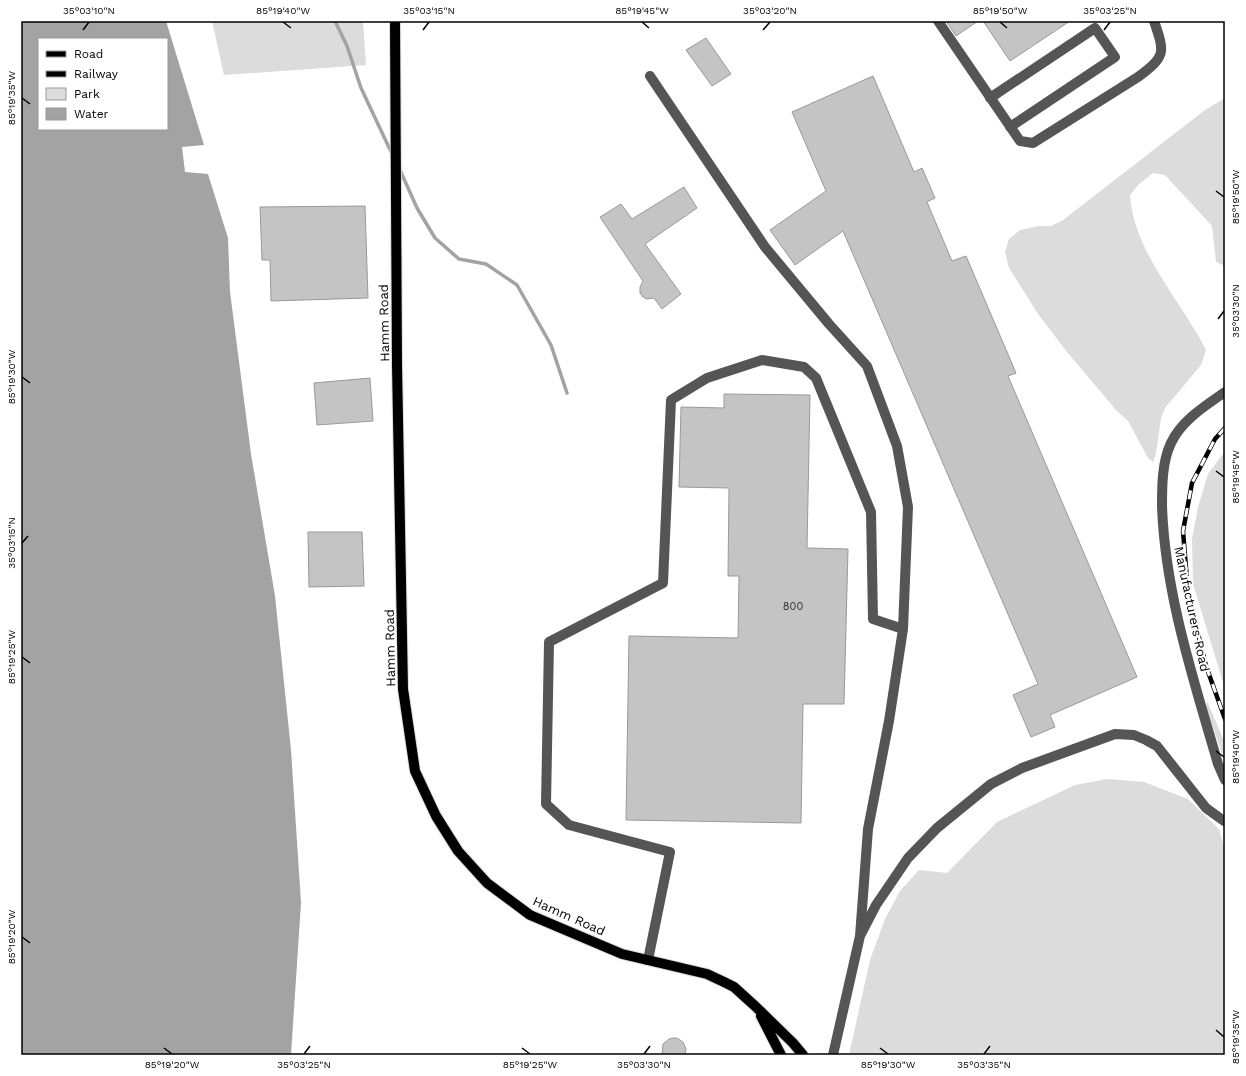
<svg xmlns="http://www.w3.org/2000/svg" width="1246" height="1076" viewBox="0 0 1246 1076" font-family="'Work Sans',sans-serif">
<rect width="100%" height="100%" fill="#fff"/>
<!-- green -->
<path fill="#dcdcdc" d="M212 21H363L366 65 224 75Z
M1225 98V266L1216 262 1212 226 1165 175 1153 173 1139 184 1130 195C1134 253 1181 300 1206 350L1201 365 1165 408 1161 418 1156 453 1153 462 1148 458 1128 421 1116 410 1067 352 1038 314 1009 268 1005 252 1009 239 1020 230 1039 226H1051L1063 220 1205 110Z
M1225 451V689L1193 584 1192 539 1198 507 1208 474Z
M1207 701 1225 743V762L1206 708Z
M1108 779 1144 782 1188 799 1219 829 1225 851V1055H849L870 960 885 919 900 891 919 870 947 873 997 822 1075 785Z"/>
<!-- water -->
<path fill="#a3a3a3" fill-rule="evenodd" d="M21 21H166L204 145 182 147 185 172 208 174 228 238 230 292 251 454 275 596 291 750 301 903 291 1055H21ZM39 39H167V129H39Z"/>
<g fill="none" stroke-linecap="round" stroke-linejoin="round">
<!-- stream -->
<path stroke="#a3a3a3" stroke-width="3.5" d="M335 21 347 46 361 88 393 156
M400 170 417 208 435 238 459 259 486 264 517 285 551 345 567 393"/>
</g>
<!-- building -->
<path fill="#c4c4c4" stroke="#999" d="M946 21H978L956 36Z
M983 21H1070L1010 61Z
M706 38 731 74 712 86 686 50Z
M873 76 914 172 922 168 935 198 927 202 952 261 966 256 1016 373 1008 376 1137 677 1050 715 1055 727 1031 737 1013 695 1038 684 843 231 795 265 770 230 826 191 792 112Z
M684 187 697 208 645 244 681 294 662 309 654 298 647 299 643 297 640 293V287L643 281 600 217 621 204 632 219Z
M365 206 368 298 271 301 270 260H262L260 207Z
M370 378 373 421 317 425 314 383Z
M724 394 810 395 807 548 848 549 844 704H803L801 823 626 820 629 636 738 638 739 576H728L729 488 679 487 681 407 724 408Z
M308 532H362L364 586 309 587Z
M673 1038H677L683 1042 686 1049 685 1055H662L663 1044 669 1039Z"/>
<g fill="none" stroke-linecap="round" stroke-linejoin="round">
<defs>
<path id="major" d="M395 21 397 365 403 689 415 771 436 816 458 851 487 883 530 915 622 954 707 974 724 982 734 987 755 1006 793 1043 803 1055
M761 1016 781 1055"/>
</defs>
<!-- major casing -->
<use href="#major" stroke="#dbdbdb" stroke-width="12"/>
<!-- minor -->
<path stroke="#555" stroke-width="10" d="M938 21 1020 141 1033 143 1138 77C1166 56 1165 53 1154 21
M650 76 765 247 829 324 867 366 897 446 908 507 903 629 889 721 868 829 860 936
M990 98 1095 28 1115 57 1010 127
M1225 392C1205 406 1182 420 1171 443 1162 462 1162 486 1162 506 1165 594 1194 681 1218 764L1225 780
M648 960 670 852 569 825 546 804 549 642 663 583 671 400 707 378 762 360 804 367 816 378 871 512 873 619 903 629
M833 1055 860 936 876 905 908 858 937 828 991 784 1022 768 1115 734 1134 735 1146 740 1157 746 1206 808 1224 821"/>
<!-- major -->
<use href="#major" stroke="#000" stroke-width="10"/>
<defs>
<path id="rail" d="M1225 428 1215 439 1192 483 1183 531 1188 593 1206 666 1225 719"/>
</defs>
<!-- rail casing -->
<use href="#rail" stroke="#000" stroke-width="4.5"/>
<!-- rail -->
<use href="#rail" stroke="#fff" stroke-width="3" stroke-dasharray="9" stroke-linecap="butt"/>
</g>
<!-- ticks -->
<path fill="none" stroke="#000" stroke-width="1.5" d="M283 22 291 28M642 22 649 28M1000 22 1007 28M83 30 89 22M423 30 429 22M763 30 770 22M1104 30 1110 22M22 98 30 104M1216 191 1224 197M1218 319 1224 311M22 377 30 383M1216 471 1224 477M22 543 28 536M22 657 30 663M1216 751 1224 757M22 937 30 943M1216 1030 1224 1037M164 1048 172 1054M522 1048 530 1054M880 1048 888 1054M304 1054 310 1046M644 1054 650 1046M984 1054 990 1046"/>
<g text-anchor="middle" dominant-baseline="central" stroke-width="4" stroke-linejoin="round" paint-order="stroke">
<!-- number labels -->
<g font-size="11" fill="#313131">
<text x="793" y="606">800</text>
</g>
<!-- street labels -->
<g font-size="13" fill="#000" stroke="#fff">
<text transform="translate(384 323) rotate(-91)">Hamm Road</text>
<text transform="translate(1192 609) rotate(78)">Manufacturers Road</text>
<text transform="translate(390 648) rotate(-91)">Hamm Road</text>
<text transform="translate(569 916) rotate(24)">Hamm Road</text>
</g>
</g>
<!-- border -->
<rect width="1246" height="1076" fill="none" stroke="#ffffff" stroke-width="44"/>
<!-- legend -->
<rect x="38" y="38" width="130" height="92" fill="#ffffff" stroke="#999999"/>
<rect x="46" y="51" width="20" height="6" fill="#000000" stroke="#999999"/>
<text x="74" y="58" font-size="12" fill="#000000">Road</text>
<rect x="46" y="71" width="20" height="6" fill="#000000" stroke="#999999"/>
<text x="74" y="78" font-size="12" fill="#000000">Railway</text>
<rect x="46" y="88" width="20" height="12" fill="#dcdcdc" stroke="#999999"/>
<text x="74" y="98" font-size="12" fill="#000000">Park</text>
<rect x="46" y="108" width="20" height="12" fill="#a3a3a3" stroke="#999999"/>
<text x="74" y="118" font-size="12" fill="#000000">Water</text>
<rect x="22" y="22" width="1202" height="1032" fill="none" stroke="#000" stroke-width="1.5"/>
<g font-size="10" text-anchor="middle" fill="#000">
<text x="89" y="14">35°03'10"N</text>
<text x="283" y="14">85°19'40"W</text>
<text x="429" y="14">35°03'15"N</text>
<text x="642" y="14">85°19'45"W</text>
<text x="770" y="14">35°03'20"N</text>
<text x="1000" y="14">85°19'50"W</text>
<text x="1110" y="14">35°03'25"N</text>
<text transform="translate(11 98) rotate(-90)" y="4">85°19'35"W</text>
<text transform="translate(1235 197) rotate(-90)" y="4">85°19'50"W</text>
<text transform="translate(1235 311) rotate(-90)" y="4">35°03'30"N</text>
<text transform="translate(11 377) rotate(-90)" y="4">85°19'30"W</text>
<text transform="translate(1235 477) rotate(-90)" y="4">85°19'45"W</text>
<text transform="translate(11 543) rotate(-90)" y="4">35°03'15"N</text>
<text transform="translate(11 657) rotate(-90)" y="4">85°19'25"W</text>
<text transform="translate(1235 757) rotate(-90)" y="4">85°19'40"W</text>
<text transform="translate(11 937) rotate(-90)" y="4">85°19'20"W</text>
<text transform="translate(1235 1037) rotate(-90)" y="4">85°19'35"W</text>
<text x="172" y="1068">85°19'20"W</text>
<text x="304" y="1068">35°03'25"N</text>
<text x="530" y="1068">85°19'25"W</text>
<text x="644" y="1068">35°03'30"N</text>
<text x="888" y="1068">85°19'30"W</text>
<text x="984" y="1068">35°03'35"N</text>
</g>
</svg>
